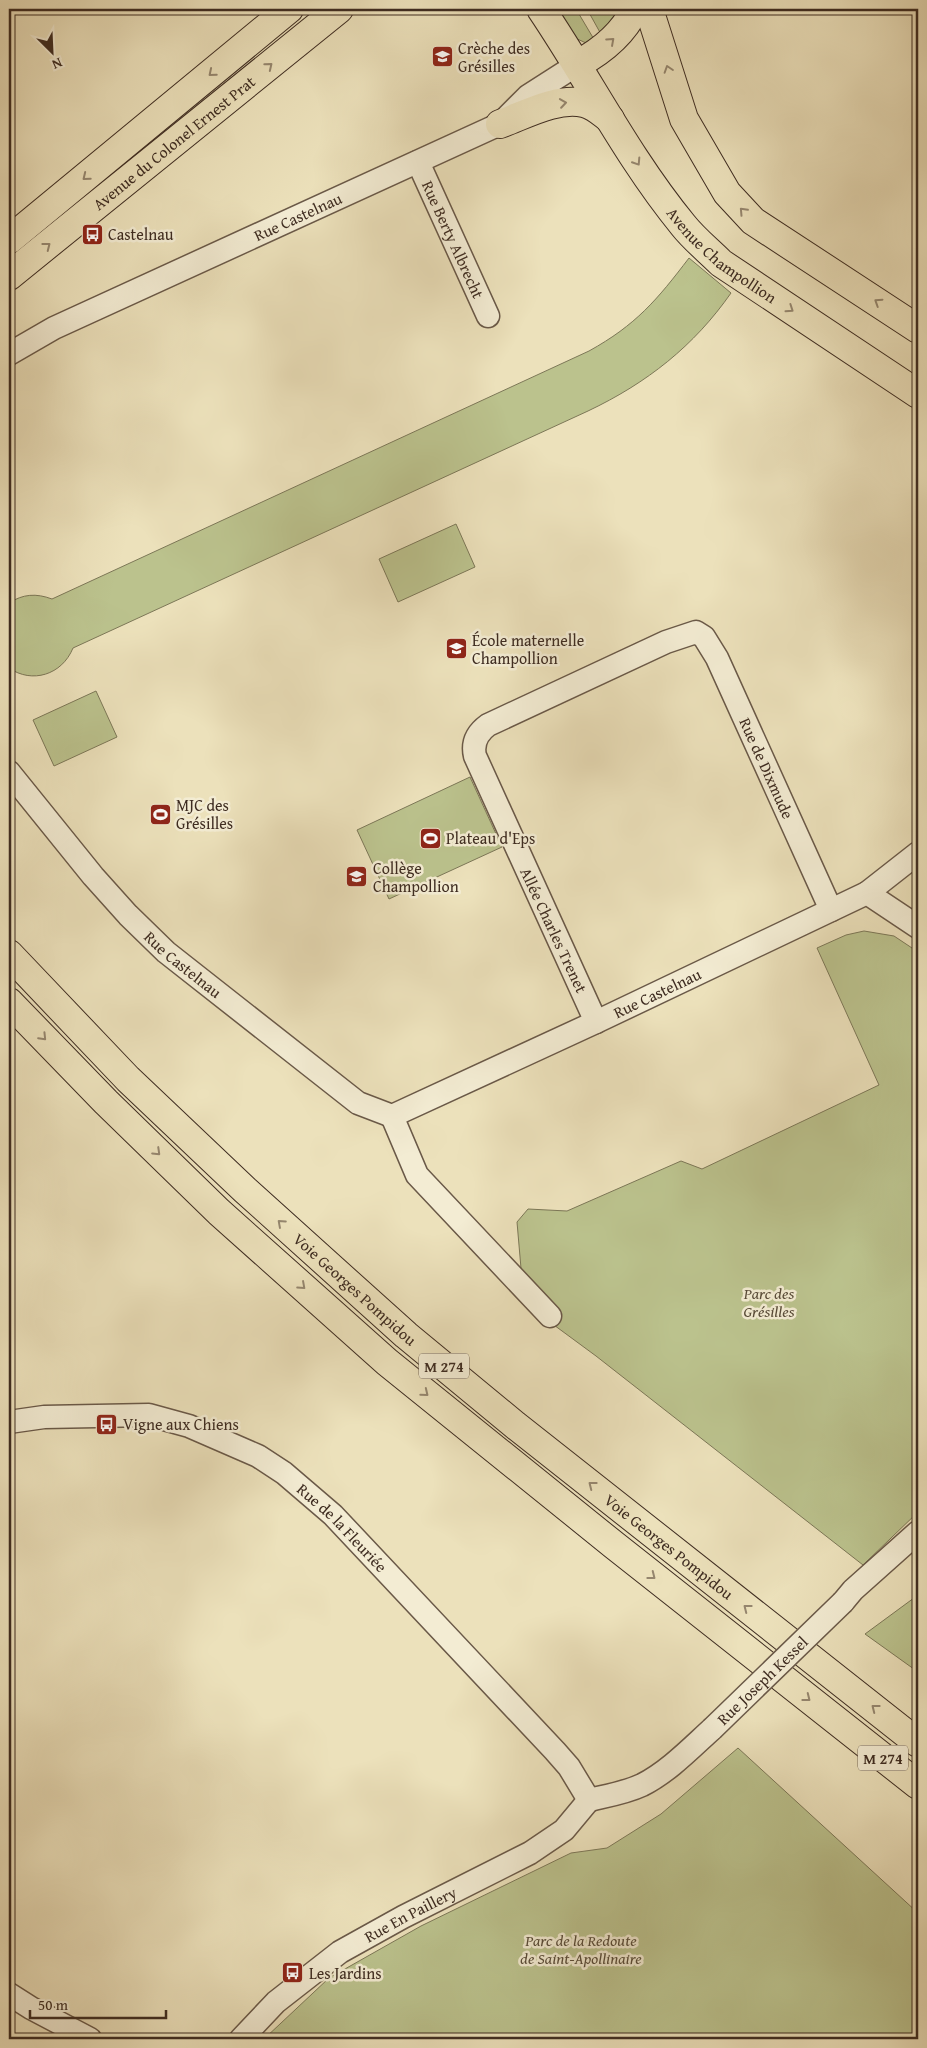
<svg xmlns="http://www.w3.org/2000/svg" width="927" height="2048" viewBox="0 0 927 2048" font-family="'Gentium Book Plus',serif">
<rect width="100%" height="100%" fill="#ece1bb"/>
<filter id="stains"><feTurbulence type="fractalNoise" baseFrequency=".004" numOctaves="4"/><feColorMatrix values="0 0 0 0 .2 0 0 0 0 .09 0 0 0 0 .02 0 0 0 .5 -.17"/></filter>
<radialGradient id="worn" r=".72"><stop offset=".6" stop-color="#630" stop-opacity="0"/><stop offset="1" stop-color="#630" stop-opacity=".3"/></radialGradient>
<!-- green -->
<path fill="#bbc28d" stroke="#7c7757" d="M557 9H576L595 41 586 43 573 37Z
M587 9H622L602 36Z
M689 258 731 293C694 346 647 383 588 411L73 648C62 675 32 684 9 668V603C23 594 36 593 52 599L589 351C636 325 657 300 689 258Z
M456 524 475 567 398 602 379 559Z
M96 691 117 737 54 766 33 720Z
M470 777 502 847 389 899 357 830Z
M864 931 894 936 918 952V1512L863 1565 596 1356 524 1303 517 1222 528 1209 567 1211 681 1161 702 1169 879 1085 817 948 846 935Z
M918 1595V1672L865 1634Z
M738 1748 918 1913V2039H264L329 1978 421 1926 571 1853 607 1848 661 1814Z"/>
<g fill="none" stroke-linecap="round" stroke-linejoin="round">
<defs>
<g id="minor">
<path id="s1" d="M418 162 488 316"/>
<path id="s2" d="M9 354 54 328 500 124 528 96 578 64"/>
<path id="s3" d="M9 772 93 876 128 915 166 952 358 1103 392 1116 596 1022 867 893 918 927"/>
<path d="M867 893 918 853"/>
<path id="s4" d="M596 1022 475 756C472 743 477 733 488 725L666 642 696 632 704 637 717 658 831 910"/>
<path d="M392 1116 417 1175 550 1316"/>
<path id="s5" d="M9 1422 44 1417 149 1415 189 1426 258 1456 284 1473 333 1515 555 1751 569 1767 589 1800"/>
<path d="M843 1602 853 1590 918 1532"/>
<path d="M589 1800C606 1796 625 1793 642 1785 668 1772 691 1748 712 1729"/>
<path d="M9 1994 31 2008 90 2039"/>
<path id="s6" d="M241 2039 276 2002 340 1952 403 1917 530 1853 564 1830 589 1800"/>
</g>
<g id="major">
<path id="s7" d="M541 9C589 80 628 158 683 225 694 239 708 250 721 263L918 394"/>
<path d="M649 9 684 119 727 193 753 221 918 329"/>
<path d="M578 64C602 51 623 34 635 9"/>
<path d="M500 124C525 115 556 97 584 103 594 105 602 113 610 119"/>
<path d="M9 240 289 9"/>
<path id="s8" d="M9 276 339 9"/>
</g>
<g id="highway">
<path id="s9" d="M9 954 128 1079 245 1190 406 1335 515 1425 918 1743"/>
<path d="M9 1002 106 1102 219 1212 387 1362 614 1545 918 1785"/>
</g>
</defs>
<!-- minor casing -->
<use href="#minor" stroke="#6a5948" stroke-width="25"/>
<!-- major casing -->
<use href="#major" stroke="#3e2c21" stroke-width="30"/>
<!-- highway casing -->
<use href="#highway" stroke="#3e2c21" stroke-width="30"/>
<!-- minor -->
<use href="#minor" stroke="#f3ecd3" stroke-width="22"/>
<!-- major -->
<use href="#major" stroke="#ece1bb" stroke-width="28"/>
<!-- highway -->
<use href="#highway" stroke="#ece1bb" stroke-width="28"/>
<defs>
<g id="minor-bridge">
<path id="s10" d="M712 1729 843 1602"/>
</g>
</defs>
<!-- minor-bridge casing -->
<use href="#minor-bridge" stroke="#6a5948" stroke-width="25" stroke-linecap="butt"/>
<!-- minor-bridge -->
<use href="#minor-bridge" stroke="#f3ecd3" stroke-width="22"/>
</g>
<!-- one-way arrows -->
<defs><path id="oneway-chevron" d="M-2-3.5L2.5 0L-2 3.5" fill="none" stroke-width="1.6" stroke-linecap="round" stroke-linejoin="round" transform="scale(1.25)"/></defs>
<g stroke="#95866e">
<use href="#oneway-chevron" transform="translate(611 41) rotate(-42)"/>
<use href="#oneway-chevron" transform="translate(269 66) rotate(-39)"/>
<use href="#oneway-chevron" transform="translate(668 69) rotate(-108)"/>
<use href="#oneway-chevron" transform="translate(212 73) rotate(140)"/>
<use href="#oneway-chevron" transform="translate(563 103) rotate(-8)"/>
<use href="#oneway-chevron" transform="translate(637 162) rotate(57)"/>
<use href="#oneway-chevron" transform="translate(86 177) rotate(141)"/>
<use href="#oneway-chevron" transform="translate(743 211) rotate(-133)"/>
<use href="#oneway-chevron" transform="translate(47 246) rotate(-38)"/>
<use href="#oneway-chevron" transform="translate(878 302) rotate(-147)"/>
<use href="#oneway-chevron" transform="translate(790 309) rotate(34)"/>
<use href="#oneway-chevron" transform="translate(43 1037) rotate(46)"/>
<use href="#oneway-chevron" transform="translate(157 1152) rotate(44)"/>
<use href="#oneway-chevron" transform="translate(281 1223) rotate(-138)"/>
<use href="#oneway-chevron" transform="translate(302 1286) rotate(42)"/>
<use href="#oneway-chevron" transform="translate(425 1393) rotate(39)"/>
<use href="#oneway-chevron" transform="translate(592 1485) rotate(-142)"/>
<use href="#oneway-chevron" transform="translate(652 1576) rotate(38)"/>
<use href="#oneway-chevron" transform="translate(747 1608) rotate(-142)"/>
<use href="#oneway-chevron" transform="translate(807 1698) rotate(38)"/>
<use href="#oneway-chevron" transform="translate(875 1708) rotate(-142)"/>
</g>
<!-- icons -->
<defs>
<symbol id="school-square" viewBox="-11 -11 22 22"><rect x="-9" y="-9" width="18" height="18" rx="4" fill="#8f2418" stroke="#f3ecd3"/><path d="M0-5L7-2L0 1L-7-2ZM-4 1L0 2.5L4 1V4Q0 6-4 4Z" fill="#fff"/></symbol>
<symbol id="bus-square" viewBox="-11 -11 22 22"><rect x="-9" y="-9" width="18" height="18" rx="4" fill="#8f2418" stroke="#f3ecd3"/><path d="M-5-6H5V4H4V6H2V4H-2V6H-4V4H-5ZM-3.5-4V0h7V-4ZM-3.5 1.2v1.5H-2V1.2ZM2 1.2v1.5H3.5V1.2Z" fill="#fff"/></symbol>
<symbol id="stadium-square" viewBox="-11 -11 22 22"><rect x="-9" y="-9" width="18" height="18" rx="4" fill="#8f2418" stroke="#f3ecd3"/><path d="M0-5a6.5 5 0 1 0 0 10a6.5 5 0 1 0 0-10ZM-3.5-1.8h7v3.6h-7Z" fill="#fff"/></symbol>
</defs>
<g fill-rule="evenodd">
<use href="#school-square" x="430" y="44" width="25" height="25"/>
<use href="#bus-square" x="80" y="222" width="25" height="25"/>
<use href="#school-square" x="444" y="636" width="25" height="25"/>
<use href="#stadium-square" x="148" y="802" width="25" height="25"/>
<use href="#stadium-square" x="418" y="826" width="25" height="25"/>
<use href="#school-square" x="344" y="864" width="25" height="25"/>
<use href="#bus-square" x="94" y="1412" width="25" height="25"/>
<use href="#bus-square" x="280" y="1960" width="25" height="25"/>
</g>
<g text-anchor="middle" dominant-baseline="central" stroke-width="5" stroke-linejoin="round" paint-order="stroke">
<!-- shield labels -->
<g fill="#f3ecd3" stroke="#746656" stroke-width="1">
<rect x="419" y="1353.5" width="50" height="25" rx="4"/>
<rect x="858" y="1745.5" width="50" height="25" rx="4"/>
</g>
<g font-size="15" font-weight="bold" fill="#3e2c21">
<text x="444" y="1366">M 274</text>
<text x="883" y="1758">M 274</text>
</g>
<!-- poi labels -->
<g font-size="16" fill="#3e2c21" stroke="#f3ecd3" text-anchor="start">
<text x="458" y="48">Crèche des<tspan x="458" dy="18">Grésilles</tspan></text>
<text x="108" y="234">Castelnau</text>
<text x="472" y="640">École maternelle<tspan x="472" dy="18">Champollion</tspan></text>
<text x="176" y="805">MJC des<tspan x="176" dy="18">Grésilles</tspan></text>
<text x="446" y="838">Plateau d'Eps</text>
<text x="373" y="868">Collège<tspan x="373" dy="18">Champollion</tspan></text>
<text x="123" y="1424">Vigne aux Chiens</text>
<text x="309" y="1973">Les Jardins</text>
</g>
<!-- street labels -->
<g font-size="16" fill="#3e2c21" stroke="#f3ecd3">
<text stroke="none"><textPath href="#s8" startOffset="212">Avenue du Colonel Ernest Prat</textPath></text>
<text stroke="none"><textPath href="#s2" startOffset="320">Rue Castelnau</textPath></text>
<text stroke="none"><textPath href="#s1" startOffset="85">Rue Berty Albrecht</textPath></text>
<text stroke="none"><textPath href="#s7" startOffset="308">Avenue Champollion</textPath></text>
<text stroke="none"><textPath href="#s4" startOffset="711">Rue de Dixmude</textPath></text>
<text transform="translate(554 930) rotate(65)">Allée Charles Trenet</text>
<text stroke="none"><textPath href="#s3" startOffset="260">Rue Castelnau</textPath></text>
<text stroke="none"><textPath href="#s3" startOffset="812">Rue Castelnau</textPath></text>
<text stroke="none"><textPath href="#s9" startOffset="482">Voie Georges Pompidou</textPath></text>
<text stroke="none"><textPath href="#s5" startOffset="368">Rue de la Fleuriée</textPath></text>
<text stroke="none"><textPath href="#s9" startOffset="888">Voie Georges Pompidou</textPath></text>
<text stroke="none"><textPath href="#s10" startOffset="70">Rue Joseph Kessel</textPath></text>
<text stroke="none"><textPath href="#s6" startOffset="212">Rue En Paillery</textPath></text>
</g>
<!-- park labels -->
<g font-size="16" font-style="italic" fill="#574a37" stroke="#f3ecd3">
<text x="769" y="1293">Parc des<tspan x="769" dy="18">Grésilles</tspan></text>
<text x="581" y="1940">Parc de la Redoute<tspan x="581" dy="18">de Saint-Apollinaire</tspan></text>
</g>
</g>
<!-- margin -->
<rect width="927" height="2048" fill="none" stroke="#ece1bb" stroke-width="30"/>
<rect x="10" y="10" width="907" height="2028" fill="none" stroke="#3e2c21" stroke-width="2.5"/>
<rect x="15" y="15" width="897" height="2018" fill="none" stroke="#3e2c21"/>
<!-- north arrow -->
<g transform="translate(52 52) rotate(156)" stroke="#f3ecd3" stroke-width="4" paint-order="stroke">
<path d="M0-4L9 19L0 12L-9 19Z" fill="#3e2c21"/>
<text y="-8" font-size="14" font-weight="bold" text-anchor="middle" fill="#3e2c21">N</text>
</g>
<!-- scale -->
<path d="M30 2010v8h136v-8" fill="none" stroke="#3e2c21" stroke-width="2.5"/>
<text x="38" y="2010" font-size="15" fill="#3e2c21" stroke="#f3ecd3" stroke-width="4" paint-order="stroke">50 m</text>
<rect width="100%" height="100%" filter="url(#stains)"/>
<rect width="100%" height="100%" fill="url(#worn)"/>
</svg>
